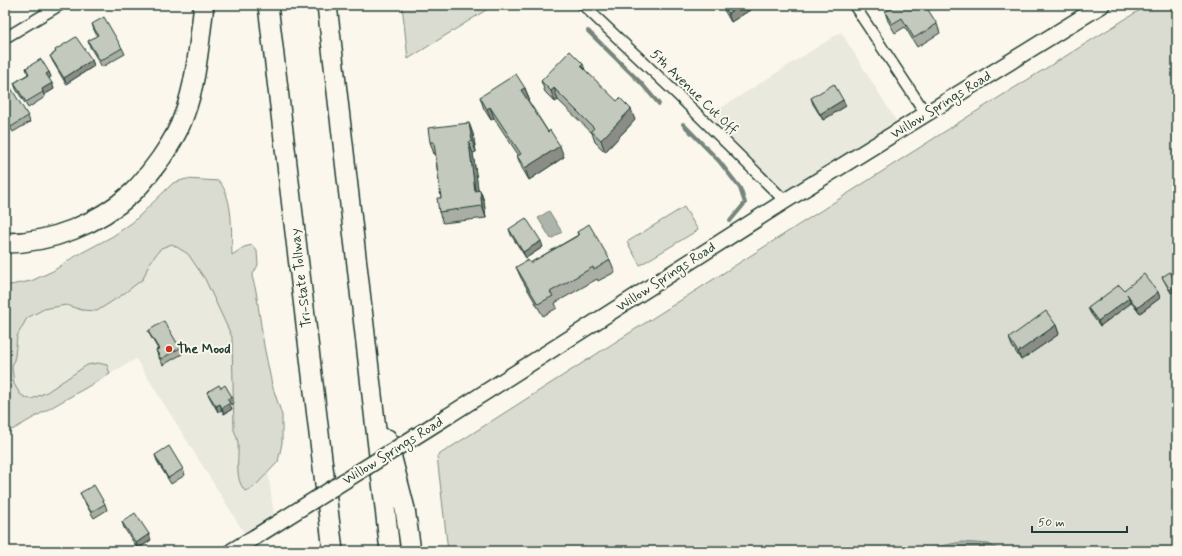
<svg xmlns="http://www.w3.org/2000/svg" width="1182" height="556" viewBox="0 0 1182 556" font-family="Mynerve,sans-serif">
<rect width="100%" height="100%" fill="#fbf7ec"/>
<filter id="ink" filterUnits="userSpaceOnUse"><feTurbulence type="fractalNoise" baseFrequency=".025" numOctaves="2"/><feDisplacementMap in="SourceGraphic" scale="8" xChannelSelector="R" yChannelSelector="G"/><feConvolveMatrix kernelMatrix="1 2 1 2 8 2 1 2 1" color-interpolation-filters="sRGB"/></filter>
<g filter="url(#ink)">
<!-- built -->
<path fill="#eae9de" d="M841 32 898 124 784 194 710 115Z
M188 210 220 255 241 258 274 517 245 534 136 359 29 420 5 377V309Z"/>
<!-- green -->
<path fill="#dbdcd1" stroke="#7d8c82" d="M402 5H494L408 59Z
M1148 5H1177V551H448L437 456 969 116Z
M186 179 219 181C234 199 231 232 232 255L244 247 252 245 257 251 258 265 252 276 256 291 264 346 272 385 282 415V443L278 462 253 488 245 491C234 478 239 459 238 443 237 438 236 434 234 430L232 337 205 279 188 254 172 244 161 248 149 264 143 279 122 295 97 311 82 310 66 305 44 309 27 318 17 336 15 356 12 367 14 384 20 394 26 398 32 399 47 392 87 365 98 363 107 365 110 374 5 434V286L31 281 53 271 72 258 113 236 133 222 173 183Z
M684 207 698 230 640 265 627 242Z"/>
<!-- water -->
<path fill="#adb4aa" stroke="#74847b" d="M549 211 562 232 551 239 538 218Z
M961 542 989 544 1000 551H924L931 548Z"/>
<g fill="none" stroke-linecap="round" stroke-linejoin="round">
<!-- stream -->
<path stroke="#74847b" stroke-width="4" d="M588 31 641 83 659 104
M683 124 719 161 740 188 745 203 730 221"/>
<defs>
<path id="minor" d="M583 5 679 96 785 201
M854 5 926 114
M5 38 60 5"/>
<path id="secondary" d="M448 416 785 201 1102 5
M232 551 255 537"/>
<path id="motorway" d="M268 5 333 551
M327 5 390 551
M5 243C51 243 98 224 132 193 143 183 152 170 161 158 170 145 179 131 184 115 197 81 199 42 204 5
M387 439 405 509 411 551"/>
</defs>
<!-- minor casing -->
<use href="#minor" stroke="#1f3d34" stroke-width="13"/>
<!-- secondary casing -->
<use href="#secondary" stroke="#1f3d34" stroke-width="18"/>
<!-- motorway casing -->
<use href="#motorway" stroke="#1f3d34" stroke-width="22"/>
<!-- minor -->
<use href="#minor" stroke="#fbf7ec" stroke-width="10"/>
<!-- secondary -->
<use href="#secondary" stroke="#fbf7ec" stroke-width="15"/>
<!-- motorway -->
<use href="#motorway" stroke="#fbf7ec" stroke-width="19"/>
<defs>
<path id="secondary-bridge" d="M255 537 448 416"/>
</defs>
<!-- secondary-bridge casing -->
<use href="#secondary-bridge" stroke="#1f3d34" stroke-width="18" stroke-linecap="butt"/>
<!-- secondary-bridge -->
<use href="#secondary-bridge" stroke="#fbf7ec" stroke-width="15"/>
</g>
<!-- wall -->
<path fill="#a9ada3" stroke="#1f3d34" d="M721 5H758L731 22Z
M885 12 937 24 940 33 917 47 905 27 895 33 888 21Z
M92 24 122 48 125 54 102 67 90 47 88 41 97 36 94 30Z
M55 50 92 60 94 66 66 84 53 62 50 56 56 52Z
M583 64 585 70 635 120 605 152 595 142 592 133 558 100 555 102 545 92 541 81Z
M26 68 49 72 51 77 49 79 54 89 44 95 45 97 28 108 16 89 14 83 28 74Z
M5 85 28 116 30 122 13 132 5 120Z
M525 88 529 99 528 100 564 157 529 180 522 168 517 156H519L494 118 491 120 484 109 480 97Z
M811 98 843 100 846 106 823 120 813 104Z
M469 123 473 134 476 152 473 153 478 190H480L484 201 486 218 443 223 439 212 441 198 435 153 434 154 430 142Z
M509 229 543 247 526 258 511 235Z
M577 232 610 260 615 272 598 281 597 279 555 303 557 308 543 316 521 278 516 267 530 263 578 235Z
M1162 277 1177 284V289L1171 293Z
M1124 290 1158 292 1160 298 1140 313 1130 300 1131 303 1100 326 1091 314 1088 308Z
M1056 325 1059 334 1021 360 1012 346 1009 338Z
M148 331 180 348 182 354 163 365 158 356 156 350 158 349 151 337Z
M221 388 232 397 234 403 230 405 232 409 224 414 222 410 218 412 210 398 207 392Z
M155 455 183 469 185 475 171 484 157 461Z
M80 493 105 504 107 510 94 518 82 498Z
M122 522 151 540 138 549 124 528Z"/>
<!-- shaded-wall -->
<path fill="#898d85" stroke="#1f3d34" d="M741 5H758L731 22 728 13Z
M92 60 94 66 66 84 64 78Z
M49 72 51 77 48 80 46 74Z
M52 83 54 89 44 95 42 89Z
M525 88 529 99 525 101 521 90Z
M554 88 558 100 555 102 551 91Z
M843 100 846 106 823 120 820 114Z
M490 107 494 118 491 120 487 109Z
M631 109 635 120 605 152 601 140Z
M469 123 473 134 476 152 472 141Z
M469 142 473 153 480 202 475 191Z
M560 146 564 157 529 180 525 168Z
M480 190 484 201 486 218 482 206Z
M541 241 543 247 526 258 523 252Z
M1158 292 1160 298 1140 313 1137 308Z
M1129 298 1131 303 1100 326 1098 321Z
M1056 325 1059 334 1021 360 1018 352Z
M232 397 234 403 230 405 232 409 224 414 222 408 227 399Z
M220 404 222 410 218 412 216 406Z
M149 534 151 540 138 549 136 543Z"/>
<!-- building -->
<path fill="#c4c9be" stroke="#1f3d34" d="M723 5H741L728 13Z
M896 5H925L937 24 914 38 902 18 892 24 885 12Z
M104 17 122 48 100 61 88 41 98 35 92 24Z
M76 37 92 60 64 78 50 56 56 52 55 50Z
M570 51 583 64 581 66 617 101 620 98 631 109 601 140 591 131 594 128 554 88 551 91 541 81Z
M41 59 49 72 46 74 52 83 42 89 43 92 26 102 14 83 29 74 26 68Z
M516 74 525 88 521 90 548 132 550 130 560 146 525 168 517 156 521 154 490 107 487 109 480 97Z
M8 83 28 116 11 127 5 117V85Z
M834 84 843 100 820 114 811 98Z
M469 123 472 141 469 142 475 191 480 190 482 206 439 212 437 198H441L434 142H430L428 128Z
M526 218 541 241 523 252 509 229Z
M589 224 610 260 594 270 593 267 550 292 553 296 538 304 516 267 528 260 530 263 579 235 577 232Z
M1170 272 1177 284V286L1170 290 1162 277Z
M1144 274 1158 292 1137 308 1127 294 1129 298 1098 321 1088 308 1119 285 1124 290Z
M1046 311 1056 325 1018 352 1009 338Z
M164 321 180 348 161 359 156 350 159 349 148 331Z
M219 385 221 388 225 385 232 397 227 399 230 403 222 408 220 404 216 406 207 392Z
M169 446 183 469 168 478 155 455Z
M94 485 105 504 91 512 80 493Z
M135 513 149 534 136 543 122 522Z"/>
</g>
<!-- markers -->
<circle fill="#c8321e" stroke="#fbf7ec" stroke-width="1.5" cx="169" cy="349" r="4"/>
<g text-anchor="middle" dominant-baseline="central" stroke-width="4" stroke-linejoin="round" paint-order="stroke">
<!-- street labels -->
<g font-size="14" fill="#1f3d34" stroke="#fbf7ec">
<text transform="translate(694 92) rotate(44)">5th Avenue Cut Off</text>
<text transform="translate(941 105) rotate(-32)">Willow Springs Road</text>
<text transform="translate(666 277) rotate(-33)">Willow Springs Road</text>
<text transform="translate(301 278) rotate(-97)">Tri-State Tollway</text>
<text transform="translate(393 451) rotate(-32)">Willow Springs Road</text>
</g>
<!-- poi labels -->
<g font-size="14" font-weight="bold" fill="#1f3d34" stroke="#fbf7ec" text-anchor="start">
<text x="177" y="349">The Mood</text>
</g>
</g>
<!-- margin -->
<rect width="1182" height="556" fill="none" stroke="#fbf7ec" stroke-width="20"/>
<rect x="10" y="10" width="1162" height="536" fill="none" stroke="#1f3d34" stroke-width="1.5" filter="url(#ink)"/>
<!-- scale -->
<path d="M1032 526v6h95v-6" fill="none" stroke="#1f3d34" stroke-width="2"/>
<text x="1038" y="526" font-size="12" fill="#1f3d34" stroke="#fbf7ec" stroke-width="3" paint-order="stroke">50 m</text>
</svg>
